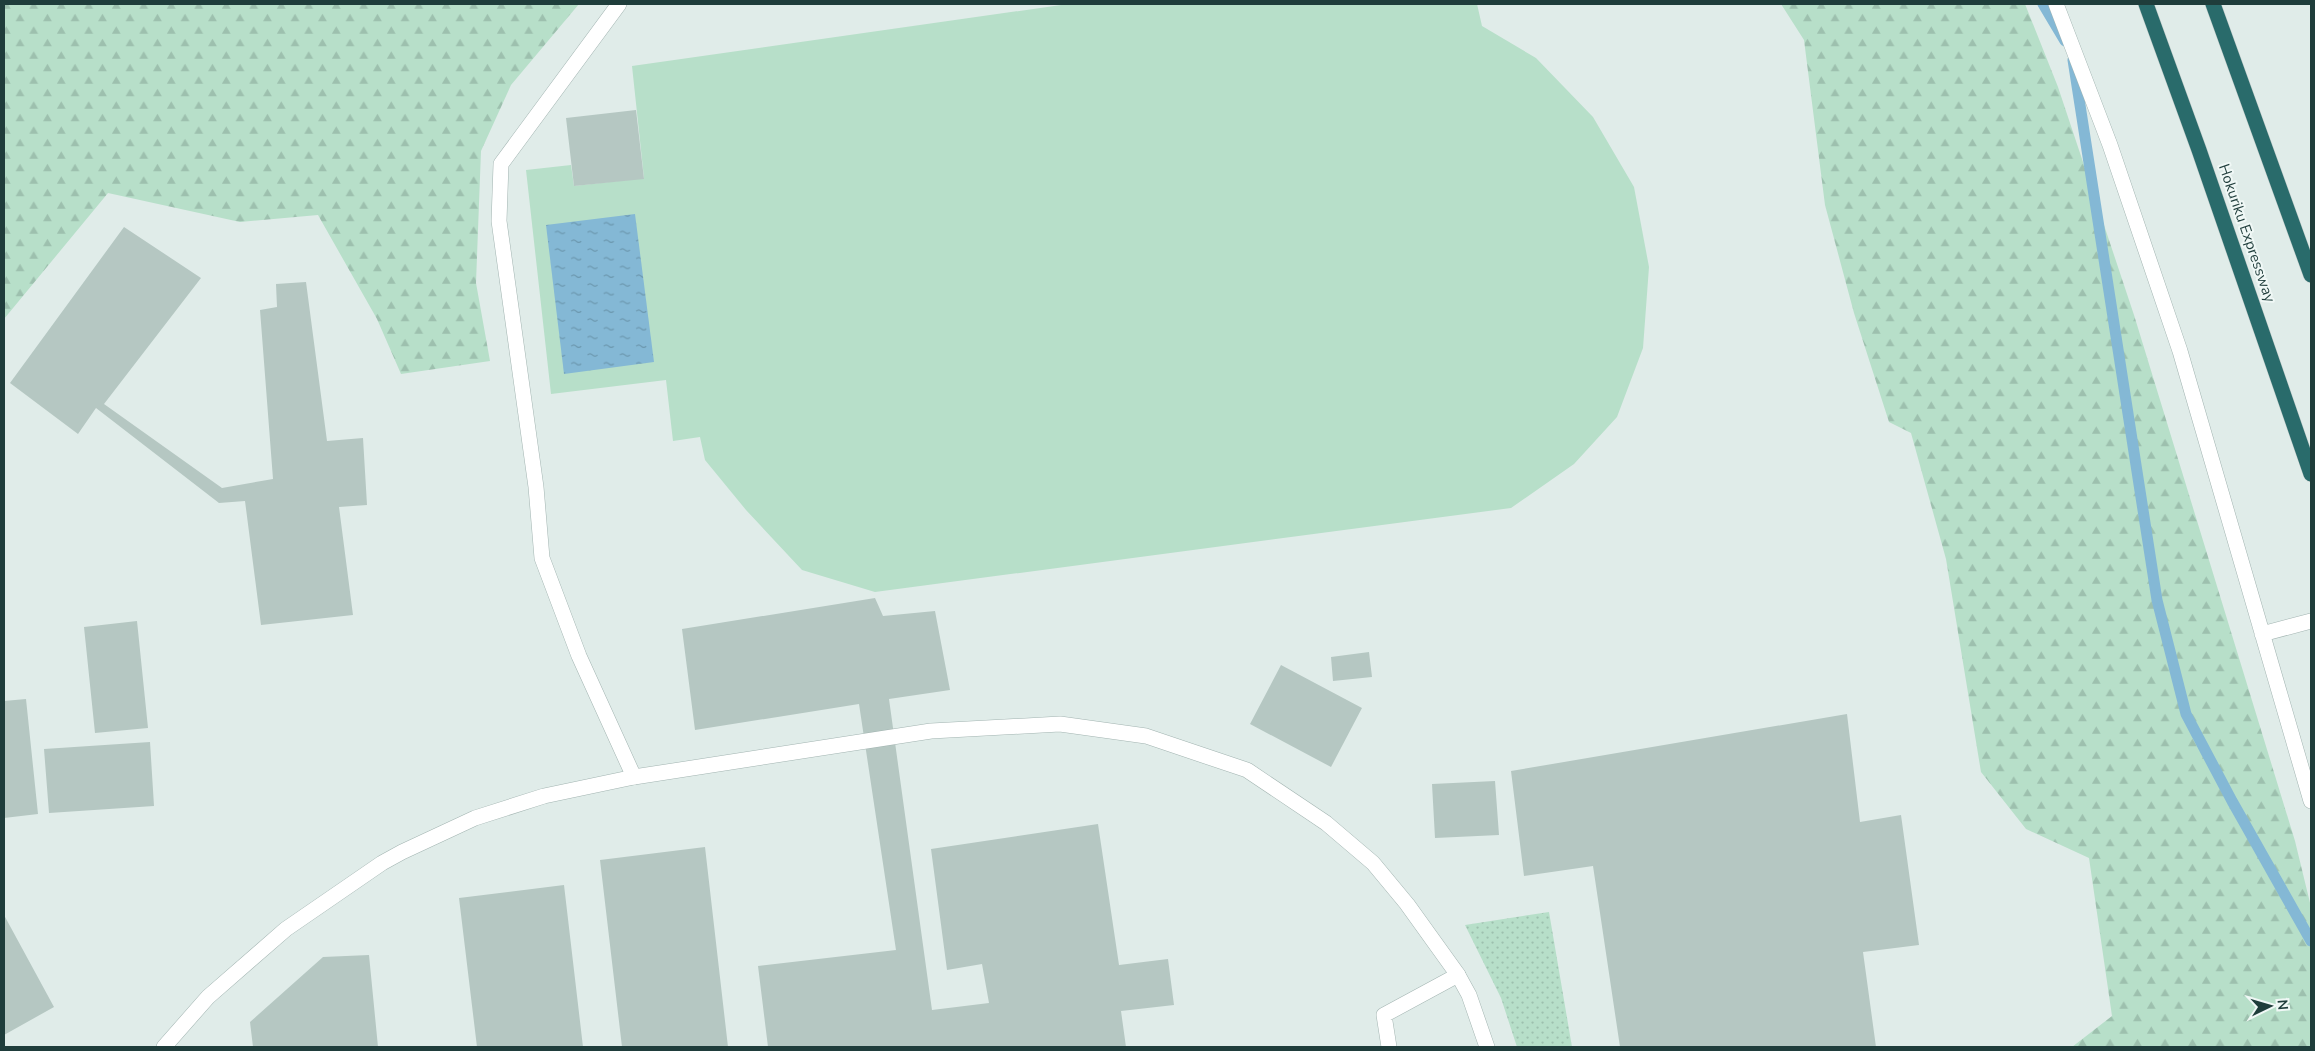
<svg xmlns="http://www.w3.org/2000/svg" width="2315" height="1051" viewBox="0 0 2315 1051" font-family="'Nunito Sans',sans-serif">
<defs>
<pattern id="grass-dots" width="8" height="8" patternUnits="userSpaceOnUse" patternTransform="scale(1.25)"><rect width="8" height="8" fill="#b7dfc9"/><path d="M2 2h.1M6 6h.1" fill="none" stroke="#9dc0ae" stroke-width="1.8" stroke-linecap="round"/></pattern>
<pattern id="forest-firs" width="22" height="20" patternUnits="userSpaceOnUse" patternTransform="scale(1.25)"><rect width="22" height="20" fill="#b7dfc9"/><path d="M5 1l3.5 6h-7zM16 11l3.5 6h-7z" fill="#9dc0ae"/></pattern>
<pattern id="water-ripples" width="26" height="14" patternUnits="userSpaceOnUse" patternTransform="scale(1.25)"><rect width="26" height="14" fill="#84b8d5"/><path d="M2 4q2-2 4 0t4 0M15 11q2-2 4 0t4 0" fill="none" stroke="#6b97ae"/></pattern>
</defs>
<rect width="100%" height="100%" fill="#e0ece9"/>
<!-- grass -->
<path fill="url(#grass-dots)" d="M1549 912 1572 1047H1517L1501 998 1465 925Z"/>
<!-- forest -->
<path fill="url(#forest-firs)" d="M4 4H579L511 85 481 151 476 283 490 361 401 374 377 319 318 215 240 222 108 193 4 319Z
M1781 4H2025L2058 87 2134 315 2295 841 2311 907V1047H2072L2112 1016 2089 858 2026 829 1981 772 1946 559 1911 433 1889 422 1854 313 1825 205 1804 40Z"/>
<!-- park -->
<path fill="#b7dfc9" d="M1068 4H1477L1482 26 1536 58 1593 117 1634 187 1649 267 1643 348 1617 417 1574 464 1511 508 875 592 802 570 746 510 705 460 700 437 673 441 666 380 551 394 526 170 571 165 574 186 644 178 632 66Z"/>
<!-- water -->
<path fill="url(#water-ripples)" d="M635 214 654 362 564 374 546 225Z"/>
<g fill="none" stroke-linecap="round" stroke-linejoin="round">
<!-- stream -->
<path stroke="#84b8d5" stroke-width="11" d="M2043 4 2065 41
M2073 60 2157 600 2186 714 2232 801 2311 941"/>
</g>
<!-- building -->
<path fill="#b5c7c2" d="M636 110 644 179 574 186 566 118Z
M124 227 201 278 104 404 222 488 273 479 260 310 277 307 276 284 306 282 327 441 363 438 367 505 339 507 353 615 261 625 245 501 219 503 96 408 78 434 10 383Z
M875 598 883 616 935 611 950 690 889 699 932 1010 989 1003 982 964 947 970 931 849 1098 824 1119 965 1168 959 1174 1005 1121 1011 1126 1047H768L758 966 896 950 859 704 695 730 682 629Z
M137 621 148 728 95 733 84 627Z
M1369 652 1372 677 1333 681 1331 657Z
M1281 665 1362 708 1331 767 1250 724Z
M26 699 38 814 4 818V701Z
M1847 714 1860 822 1901 815 1919 945 1863 952 1876 1047H1620L1593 866 1524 876 1511 771Z
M150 742 154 806 49 813 44 749Z
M1495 781 1499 835 1435 838 1432 784Z
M705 847 728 1047H622L600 860Z
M564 885 583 1047H477L459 898Z
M4 915 54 1007 4 1035Z
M369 955 378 1047H253L250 1022 323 957Z"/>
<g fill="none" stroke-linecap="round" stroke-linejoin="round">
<defs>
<path id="minor" d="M619 4 501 164 499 221 536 487 542 558 579 656 634 777
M2056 4 2110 145 2180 351 2311 801
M2262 634 2311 621
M1389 1047 1384 1015 1458 975"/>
<path id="tertiary" d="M164 1047 208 997 286 929 382 863 402 852 475 818 544 796 634 777 931 731 1060 724 1146 736 1247 770 1326 823 1373 863 1407 904 1458 975 1469 995 1487 1047"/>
<path id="motorway" d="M2146 4 2199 150 2311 474
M2213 4 2311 275"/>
</defs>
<!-- minor casing -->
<use href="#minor" stroke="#a2b4b1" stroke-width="16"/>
<!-- tertiary casing -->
<use href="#tertiary" stroke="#a2b4b1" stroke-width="16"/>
<!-- motorway casing -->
<use href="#motorway" stroke="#c0c9c8" stroke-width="16"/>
<!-- minor -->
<use href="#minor" stroke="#fff" stroke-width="15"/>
<!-- tertiary -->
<use href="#tertiary" stroke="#fff" stroke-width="15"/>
<!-- motorway -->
<use href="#motorway" stroke="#296b6b" stroke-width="15"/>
</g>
<g text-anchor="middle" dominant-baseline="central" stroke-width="4" stroke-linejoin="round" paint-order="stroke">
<!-- street labels -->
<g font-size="15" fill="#1f3d3b" stroke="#f0f8f6">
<text transform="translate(2247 233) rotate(71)">Hokuriku Expressway</text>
</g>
</g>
<!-- border -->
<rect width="2315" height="1051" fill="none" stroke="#1f3d3b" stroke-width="10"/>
<!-- north arrow -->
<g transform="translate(2270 1006) rotate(85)" stroke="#f0f8f6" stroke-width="4" paint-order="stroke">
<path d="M0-4L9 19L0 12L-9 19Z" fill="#1f3d3b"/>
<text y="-8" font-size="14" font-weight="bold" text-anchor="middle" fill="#1f3d3b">N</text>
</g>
</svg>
